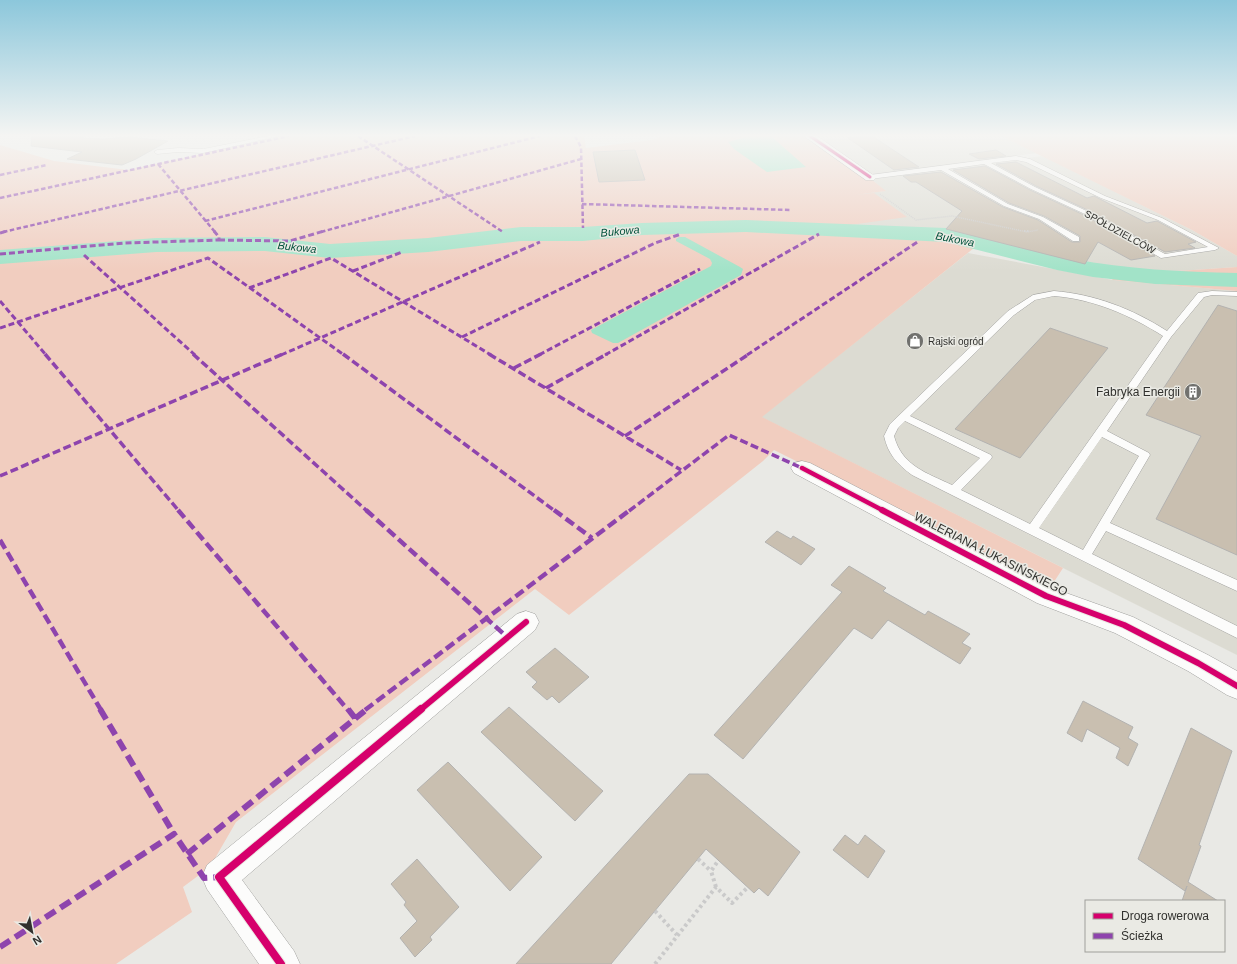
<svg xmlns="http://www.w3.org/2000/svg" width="1237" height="964" viewBox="0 0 1237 964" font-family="Helvetica,sans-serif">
<rect width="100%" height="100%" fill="#e9e9e5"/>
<!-- built -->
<path fill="#dcdbd2" d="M815 136H1001L1037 153 872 175Z
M1043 156 1192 230 1237 256V267L1164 272 1095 267 943 229 854 228 819 199 885 191 871 179Z
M968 253 1113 280 1237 291V655L761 417Z"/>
<!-- green -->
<path fill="#f1cdbf" d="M285 136H584L586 148 652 140 661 136H803L864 178 871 179 886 191 855 195 874 193 907 217 850 225 854 228 734 224 654 227 587 232 518 233 439 241 341 247H320L275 243 242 242 138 244 0 255V145L54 161 128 170Z
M1001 136H1237V256L1192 230Z
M732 229 939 236 979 244 762 417 1063 568 1050 588 774 450 763 461 569 615 535 589 236 822 210 867 183 887 192 912 116 964H0V260L130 249H264L309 254 443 247 531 237 595 236 629 232Z
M1095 267 1164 272 1237 267V291L1113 280Z"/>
<!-- water -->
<path fill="#a2e3c8" d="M746 137H772L806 167 767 172 734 149 728 142Z
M679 237H685L740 267 743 269 741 275 618 343H613L592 333 591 330 711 266 712 263 710 259 676 241V239Z"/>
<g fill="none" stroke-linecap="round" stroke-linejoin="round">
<!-- river -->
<path fill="#a2e3c8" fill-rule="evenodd" d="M746 220 946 228C989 236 1030 251 1073 259 1127 269 1182 272 1237 273V287L1155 284 1093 277 1057 270 946 242 746 232 642 235 583 241H521L428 252 330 258 265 251 156 252 0 264V250L156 238 265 237 330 244 428 238 521 227H583L642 223Z"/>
</g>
<!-- building -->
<path fill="#c9bfb0" stroke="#b3b2b0" d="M32 136H82L83 138 103 139 129 137 168 141 136 159 122 165 67 159 82 152 31 146Z
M872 136 919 167 894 170 848 138Z
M635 150 645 180 599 182 593 152Z
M996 150 1006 156 979 159 969 154Z
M1016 162 1087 198 1094 196 1147 223 1157 221 1196 242 1188 244 1195 248 1165 252 1092 212 1036 186 996 164Z
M985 166 1030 190 1086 216 1155 256 1131 260 1098 242 1085 264 946 229 962 211 916 182H911L903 176 941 172 1003 207 1038 220 1072 242H1080V236L1044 216 1009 203 953 170Z
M1218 305 1237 311V555L1156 519 1201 436 1146 415Z
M1050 328 1108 348 1020 458 955 429Z
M777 531 791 539 793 536 815 549 801 565 765 542Z
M849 566 886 588 883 591 925 615 928 611 970 634 962 643 971 648 960 664 888 620 872 639 854 628 743 759 714 735 842 592 831 585Z
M555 648 589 677 559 703 552 696 547 700 532 687 537 682 526 672Z
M1083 701 1133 727 1128 738 1138 744 1128 766 1116 758 1120 748 1087 729 1082 742 1067 733Z
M509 707 603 791 575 821 481 732Z
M1191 728 1232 751 1199 845 1201 846 1188 882 1218 901H1182L1187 886 1185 891 1138 859Z
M448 762 542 857 510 891 417 790Z
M689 774H708L800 852 768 896 759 888 754 893 706 849 611 964H516Z
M845 835 858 845 865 835 885 851 868 878 833 850Z
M417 859 459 907 430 937 432 940 415 957 400 938 417 921 404 905 406 902 391 884Z"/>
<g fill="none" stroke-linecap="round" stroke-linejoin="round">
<defs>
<path id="lane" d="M268 136H279L203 153 178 152 157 154 154 152 157 150 178 148 203 149Z
M1016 156 1030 159 1105 196 1162 218 1219 248 1215 250 1161 258 1087 215 1031 189 984 164 948 169 1008 204 1043 217 1079 237V241H1073L1039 219 1004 206 941 170 870 179 867 177 870 175ZM1016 160 1026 162 1101 198 1158 220 1208 247 1165 254 1091 213 1035 187 991 163Z
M1054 291C1094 294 1133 309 1167 331L1198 293 1212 291 1237 292V296L1212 295 1204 297 1171 337 1107 431 1149 453 1150 455 1110 523 1237 580V591L1106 531 1092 554 1237 626V638L912 475C897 464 888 454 884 436L890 424 1008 311 1033 295ZM1054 296C1093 299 1130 315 1163 336L1030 524 961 490 991 459 992 457 991 455 910 416 1014 315 1035 300ZM905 421 980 458 952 485C927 473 902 466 894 436L898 428ZM1102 437 1139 456 1083 550 1039 528Z"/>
<path id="street" d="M804 136H817L876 177 874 180H866Z
M802 461 810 463 1055 589 1133 617 1208 655 1237 671V699L1227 695 1188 671 1115 633 1037 603 794 473 791 468 794 463Z
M526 611 535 614 539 622 535 630 242 880 294 951 300 964H259L207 889 202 877 207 865 517 614Z"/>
</defs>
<!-- lane casing -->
<use href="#lane" stroke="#a0a09e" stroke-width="1"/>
<!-- street casing -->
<use href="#street" stroke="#a0a09e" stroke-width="1"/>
<!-- path-far2 -->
<path stroke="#cacaca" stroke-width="1.5" stroke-dasharray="1 1" stroke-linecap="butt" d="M880 194 916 220 952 216 1027 232 1038 230"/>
<!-- path-far1 -->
<path stroke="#cacaca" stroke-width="2" stroke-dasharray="1.5 1.5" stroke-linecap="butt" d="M1024 231H1030"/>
<!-- path -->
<path stroke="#cacaca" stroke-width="4" stroke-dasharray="3 3" stroke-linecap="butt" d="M698 859 711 871
M716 887 711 871 718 861
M655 911 677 935
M655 964 716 887 732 903 748 887"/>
<!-- lane -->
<use href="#lane" fill="#fcfcfb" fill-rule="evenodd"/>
<!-- street -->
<use href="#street" fill="#fcfcfb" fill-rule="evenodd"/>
<!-- quiet-far4 -->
<path stroke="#8e44ad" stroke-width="2.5" stroke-dasharray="4.5 2.5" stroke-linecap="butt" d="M358 136 503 232
M575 136 581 147 583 228
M158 164 215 232
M0 175 47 165
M0 198 289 136
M582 204 791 210
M205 221 540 136
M3 232 415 136
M321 232 581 159"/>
<!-- quiet-far3 -->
<path stroke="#8e44ad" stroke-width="3" stroke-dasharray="6 3" stroke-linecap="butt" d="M0 233 7 231
M219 240 290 241 324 231
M0 254 124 243 219 240V237L214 231
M84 255 195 355
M353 271 402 252
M249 288 331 258 491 355
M0 301 46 355
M0 328 208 258 344 355
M462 337 655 243 681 234
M281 355 540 242
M539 355 700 269
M605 355 819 234
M747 355 919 241"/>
<!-- quiet-far2 -->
<path stroke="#8e44ad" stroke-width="3.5" stroke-dasharray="8 3.5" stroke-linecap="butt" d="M45 354 179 511
M193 354 367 511
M343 354 555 511
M489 354 681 470
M514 368 541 354
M546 388 607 354
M625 436 749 354
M0 476 283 354
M629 511 729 435 802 468"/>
<!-- quiet-far1 -->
<path stroke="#8e44ad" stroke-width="4.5" stroke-dasharray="10 4.5" stroke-linecap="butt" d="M178 510 348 710
M366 510 507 637
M554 510 592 538
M0 540 101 710
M365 710 630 510"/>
<!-- quiet -->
<path stroke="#8e44ad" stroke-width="6" stroke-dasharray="12 6" stroke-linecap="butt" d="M100 709 174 834
M348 709 355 718
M187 854 367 709
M0 947 174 834 204 878 219 877 222 875"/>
<defs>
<path id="cycleway-far3" d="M810 136 870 177"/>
<path id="cycleway-far2" d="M802 468 884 511"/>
<path id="cycleway-far1" d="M882 510 1046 596 1124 625 1198 663 1237 686
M420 710 526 622"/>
<path id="cycleway" d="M281 964 219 877 421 709"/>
</defs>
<!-- cycleway-far3 casing -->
<use href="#cycleway-far3" stroke="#eaeae4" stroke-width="4.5"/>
<!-- cycleway-far2 casing -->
<use href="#cycleway-far2" stroke="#eaeae4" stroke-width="7"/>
<!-- cycleway-far1 casing -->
<use href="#cycleway-far1" stroke="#eaeae4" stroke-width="8"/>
<!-- cycleway casing -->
<use href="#cycleway" stroke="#eaeae4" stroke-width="10"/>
<!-- cycleway-far3 -->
<use href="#cycleway-far3" stroke="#d6006c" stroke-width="3"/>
<!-- cycleway-far2 -->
<use href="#cycleway-far2" stroke="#d6006c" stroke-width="4.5"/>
<!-- cycleway-far1 -->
<use href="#cycleway-far1" stroke="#d6006c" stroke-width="6"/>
<!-- cycleway -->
<use href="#cycleway" stroke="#d6006c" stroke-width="8"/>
</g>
<!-- sky -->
<linearGradient id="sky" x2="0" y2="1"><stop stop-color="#8cc7db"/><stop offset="0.5" stop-color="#f5f5f3"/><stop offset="1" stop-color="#f5f5f3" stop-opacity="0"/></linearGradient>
<rect width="1237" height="271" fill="url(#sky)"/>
<!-- icons -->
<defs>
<symbol id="shop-disc" viewBox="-11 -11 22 22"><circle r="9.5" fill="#71716e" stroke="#eaeae4"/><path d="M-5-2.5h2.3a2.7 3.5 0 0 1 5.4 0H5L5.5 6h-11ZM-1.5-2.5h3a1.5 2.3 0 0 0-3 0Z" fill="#fff"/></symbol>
<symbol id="building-disc" viewBox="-11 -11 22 22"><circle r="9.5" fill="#71716e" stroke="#eaeae4"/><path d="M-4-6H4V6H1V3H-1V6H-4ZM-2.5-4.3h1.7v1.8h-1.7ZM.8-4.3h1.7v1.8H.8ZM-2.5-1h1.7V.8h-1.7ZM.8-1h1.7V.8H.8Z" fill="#fff"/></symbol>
</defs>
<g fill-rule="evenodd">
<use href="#shop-disc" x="905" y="331" width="20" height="20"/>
<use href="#building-disc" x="1183" y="382" width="20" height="20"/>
</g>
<g text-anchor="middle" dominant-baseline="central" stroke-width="3" stroke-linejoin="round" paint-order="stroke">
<!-- far-street labels -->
<g font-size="10" fill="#31312e" stroke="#eaeae4">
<text transform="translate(1120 232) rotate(29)">SPÓŁDZIELCÓW</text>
</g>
<!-- far-poi labels -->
<g font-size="10" fill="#31312e" stroke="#eaeae4" text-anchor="start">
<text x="928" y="341">Rajski ogród</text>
</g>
<!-- far-water labels -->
<g font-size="11" font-style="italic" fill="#03533c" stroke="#eaeae4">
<text transform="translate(620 231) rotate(-5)">Bukowa</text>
<text transform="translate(955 239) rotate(11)">Bukowa</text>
<text transform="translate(297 247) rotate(6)">Bukowa</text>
</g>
<!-- poi labels -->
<g font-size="12" fill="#31312e" stroke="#eaeae4" text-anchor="end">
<text x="1180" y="392">Fabryka Energii</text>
</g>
<!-- street labels -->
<g font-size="12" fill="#31312e" stroke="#eaeae4">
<text transform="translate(991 554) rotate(27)">WALERIANA ŁUKASIŃSKIEGO</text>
</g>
</g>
<!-- legend -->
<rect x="1085" y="900" width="140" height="52" fill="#eaeae4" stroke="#a0a09b"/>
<rect x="1093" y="913" width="20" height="6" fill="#d6006c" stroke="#a0a09b"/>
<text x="1121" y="920" font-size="12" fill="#31312e">Droga rowerowa</text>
<rect x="1093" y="933" width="20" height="6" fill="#8e44ad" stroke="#a0a09b"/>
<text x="1121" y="940" font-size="12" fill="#31312e">Ścieżka</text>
<!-- north arrow -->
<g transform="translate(32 932) rotate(148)" stroke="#eaeae4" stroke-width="3" paint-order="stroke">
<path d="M0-3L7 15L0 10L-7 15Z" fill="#31312e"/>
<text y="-6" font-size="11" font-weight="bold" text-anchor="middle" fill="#31312e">N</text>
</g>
</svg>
